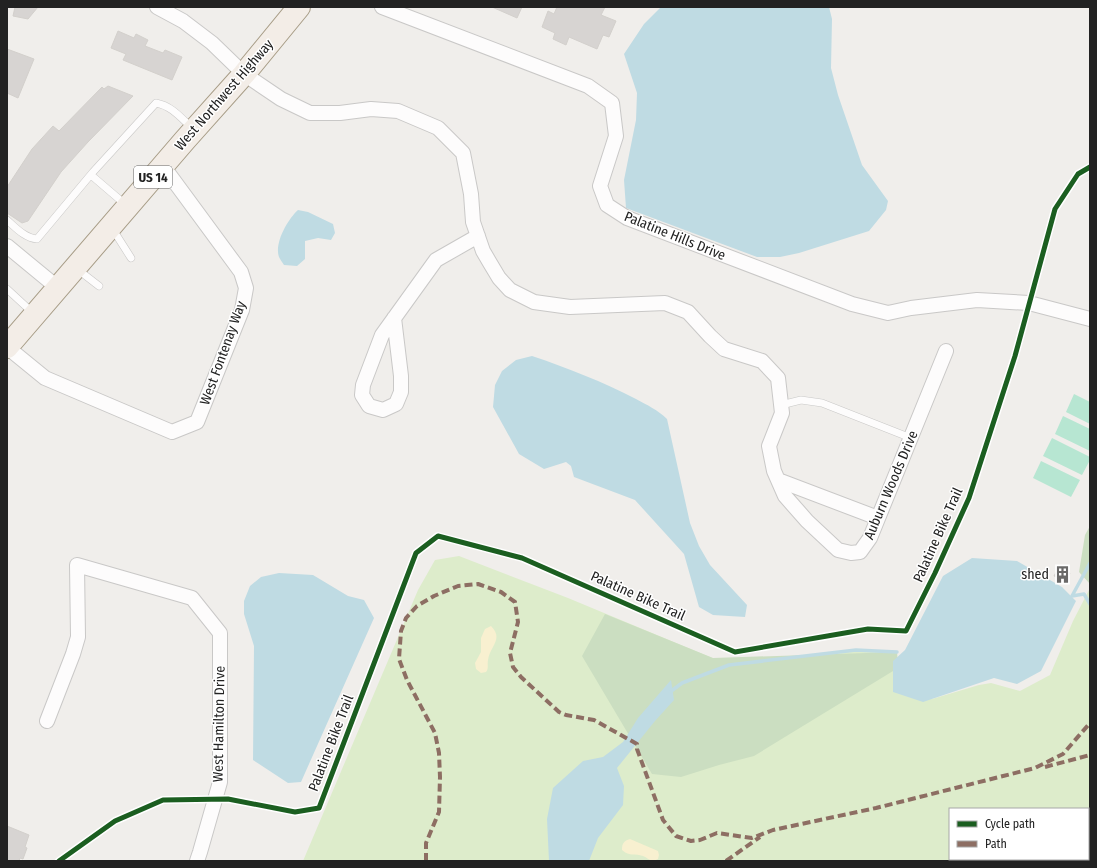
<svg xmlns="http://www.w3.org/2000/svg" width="1097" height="868" viewBox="0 0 1097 868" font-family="'Fira Sans Condensed',sans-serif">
<rect width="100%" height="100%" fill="#f0eeeb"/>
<!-- grass -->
<path fill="#ddeccb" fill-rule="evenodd" d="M459 556 568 598 729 665 856 650 897 652 898 668 932 699 979 685 991 683 1020 691 1050 675 1073 621 1090 588V861H303L418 590 435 560ZM950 809H1088V859H950Z"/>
<!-- forest -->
<path fill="#cbdec1" d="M1090 526V584L1079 572 1085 535Z
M605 614 713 658 897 652 898 668 754 756 719 765 681 777 652 774 582 656Z"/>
<!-- sand -->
<path fill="#f8f0d0" d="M491 626C504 639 490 646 488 660 487 665 489 668 486 672L481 673 476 669 475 663 481 652V638L485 629Z
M630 839 658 851 659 855 658 859C651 863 650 859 643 856 635 853 630 857 622 850 622 843 624 841 630 839Z"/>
<!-- pitch -->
<path fill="#b7e6d2" d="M1074 394 1090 402V424L1066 412Z
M1063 416 1090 429V451L1055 434Z
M1052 438 1090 457V460L1082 475 1043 456Z
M1041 461 1080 480 1071 497 1033 478Z"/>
<!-- water -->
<path fill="#bfdbe3" d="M661 7H829L832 19 831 68 838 95 862 165 888 201 886 210 869 231 799 253 780 257H757L626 208 624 180 636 120 637 93 624 54 644 24Z
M298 210 308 212 333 224 335 233 331 240 318 238 305 241V259L297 266 284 265C282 262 280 259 279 257 274 243 288 219 298 210Z
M532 356C568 368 603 382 636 399 647 405 658 410 667 419L690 523 699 546 710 565 747 605 745 617 713 615 699 607 684 554 635 500 574 477 571 466 566 462 544 469 519 454 493 407 495 385 502 371 516 360Z
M972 558 1017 561 1062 587 1076 601 1041 671 1017 684 994 678 923 702 893 692V661L905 650 943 576Z
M279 573 313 575 348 596 364 600 374 618 301 782 288 783 253 760 254 646 244 614V601L250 586 261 577Z
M671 680 674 700 655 721 617 768 624 786 623 805 598 838 589 861H549L547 819 553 788 583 761 603 757 623 742 638 718Z"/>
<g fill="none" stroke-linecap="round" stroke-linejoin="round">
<!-- stream -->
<path stroke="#bfdbe3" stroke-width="3.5" d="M1072 596 1090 563
M1072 596 1084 594 1090 604
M670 692 682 683 729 665 856 650 897 652"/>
</g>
<!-- building -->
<path fill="#d7d4d2" stroke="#d3d0cc" d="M15 7H38L28 19 13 16Z
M492 7H522L517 18Z
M557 7H605L601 15 616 21 609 37 603 35 597 49 569 37 566 45 553 39 555 33 542 27 548 11 554 14Z
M118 31 134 38 136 34 148 40 145 46 163 53 165 50 182 57 172 80 123 60 126 54 111 48Z
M7 49 34 59 18 98 7 93Z
M108 86 133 96 88 142 61 172 28 221 22 223 7 213V187L32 149 53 126 59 131 102 87 104 89Z
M1059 567 1070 573 1066 580 1054 576Z
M7 826 29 835 25 847 27 848 23 859 20 858 19 861H7Z"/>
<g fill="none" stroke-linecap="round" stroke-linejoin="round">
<defs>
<path id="lane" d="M91 175 126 205
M7 220C16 228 25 238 37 239L93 172 156 103C172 106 181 118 192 128
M112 228 131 258
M77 269 99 286
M7 289 33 313
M781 405 801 400 822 403 911 438"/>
<path id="street" d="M157 7 183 21 212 43 244 74 281 99 310 113H340L371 109 398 111 438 128 463 153 471 194 473 222 483 251 490 263 499 278 510 290 534 302 570 307 665 303 688 312 710 336 724 349 762 361 778 378 782 413 769 446 774 471 785 496 807 521 838 550 851 553 860 552 870 538 946 351
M382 7 588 86 612 103 616 136 600 186 607 205 627 218 852 304 888 313 911 308 977 300 1029 303 1090 319
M7 246 58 288
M394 318 401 376V392L396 404 383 410 369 406 362 395 363 385 382 335 436 260 478 236
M7 347 45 378 172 432 197 422 242 310 246 288 241 272 163 166
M778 480 878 518
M47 721 73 654 78 637 77 565 192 598 220 633V782L200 852 197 861"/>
<path id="primary" d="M7 347 185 140 244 74 299 7"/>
</defs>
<!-- lane casing -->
<use href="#lane" stroke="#c9c8c7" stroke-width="8"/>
<!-- street casing -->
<use href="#street" stroke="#c9c8c7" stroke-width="16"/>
<!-- primary casing -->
<use href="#primary" stroke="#a79c86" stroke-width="24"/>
<!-- lane -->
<use href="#lane" stroke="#fdfcfc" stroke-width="7"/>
<!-- street -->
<use href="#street" stroke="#fdfcfc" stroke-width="14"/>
<!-- primary -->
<use href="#primary" stroke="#f3ede7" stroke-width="22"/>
<!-- quiet -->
<path stroke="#8d6e63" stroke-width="4" stroke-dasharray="8 4" stroke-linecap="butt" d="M1045 767 1090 755
M426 861V843L439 812 440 777 439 753 435 733 407 680 399 659 401 631 406 618 417 606 434 596 458 586 478 584 501 592 515 602 518 622 510 653 513 667 521 677 559 712 566 715 594 720 637 744V749L663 820 676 836 691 841 700 840 717 833 752 838 773 830 876 808 1035 768 1063 754 1090 723
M726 861 760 837"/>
<defs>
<path id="cycleway" d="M59 861 115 821 163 800 228 799 295 812 319 808 416 553 438 536 522 558 735 652 868 629 906 631 935 573 969 498 1015 356 1055 209 1078 174 1090 167"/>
</defs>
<!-- cycleway casing -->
<use href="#cycleway" stroke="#fff" stroke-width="8"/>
<!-- cycleway -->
<use href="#cycleway" stroke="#1b5e20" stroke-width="5"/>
</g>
<!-- icons -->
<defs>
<symbol id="building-bare" viewBox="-9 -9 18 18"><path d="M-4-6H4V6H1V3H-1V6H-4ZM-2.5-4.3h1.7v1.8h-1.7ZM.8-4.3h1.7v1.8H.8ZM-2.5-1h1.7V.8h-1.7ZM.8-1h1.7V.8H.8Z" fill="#6a6968" stroke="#fff" stroke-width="2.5" paint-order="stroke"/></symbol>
</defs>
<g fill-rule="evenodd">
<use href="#building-bare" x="1050" y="562" width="25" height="25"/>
</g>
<g text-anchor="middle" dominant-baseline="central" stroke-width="3" stroke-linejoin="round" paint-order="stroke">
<!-- shield labels -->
<rect fill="#fff" stroke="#646464" stroke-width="1" x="134" y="166" width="38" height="22" rx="3"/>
<g font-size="13" font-weight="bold" fill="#222">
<text x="153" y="177">US 14</text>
</g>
<!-- street labels -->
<g font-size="14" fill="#222" stroke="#fff">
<text transform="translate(224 95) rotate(-49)">West Northwest Highway</text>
<text transform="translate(675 236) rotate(22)">Palatine Hills Drive</text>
<text transform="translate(223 353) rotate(-70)">West Fontenay Way</text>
<text transform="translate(891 485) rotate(-67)">Auburn Woods Drive</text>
<text transform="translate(938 535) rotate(-66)">Palatine Bike Trail</text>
<text transform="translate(638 596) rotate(24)">Palatine Bike Trail</text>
<text transform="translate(219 724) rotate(-89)">West Hamilton Drive</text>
<text transform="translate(331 743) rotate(-69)">Palatine Bike Trail</text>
</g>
<!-- poi labels -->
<g font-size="14" fill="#222" stroke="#fff" text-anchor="end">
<text x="1049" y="574">shed</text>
</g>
</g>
<!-- border -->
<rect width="1097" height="868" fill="none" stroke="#222222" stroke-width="16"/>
<!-- legend -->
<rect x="949" y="808" width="140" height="52" fill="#ffffff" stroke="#a7a7a7"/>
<rect x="957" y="821" width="20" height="6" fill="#1b5e20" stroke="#a7a7a7"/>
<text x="985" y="828" font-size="12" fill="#222222">Cycle path</text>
<rect x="957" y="841" width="20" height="6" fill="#8d6e63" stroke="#a7a7a7"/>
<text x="985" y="848" font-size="12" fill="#222222">Path</text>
</svg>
